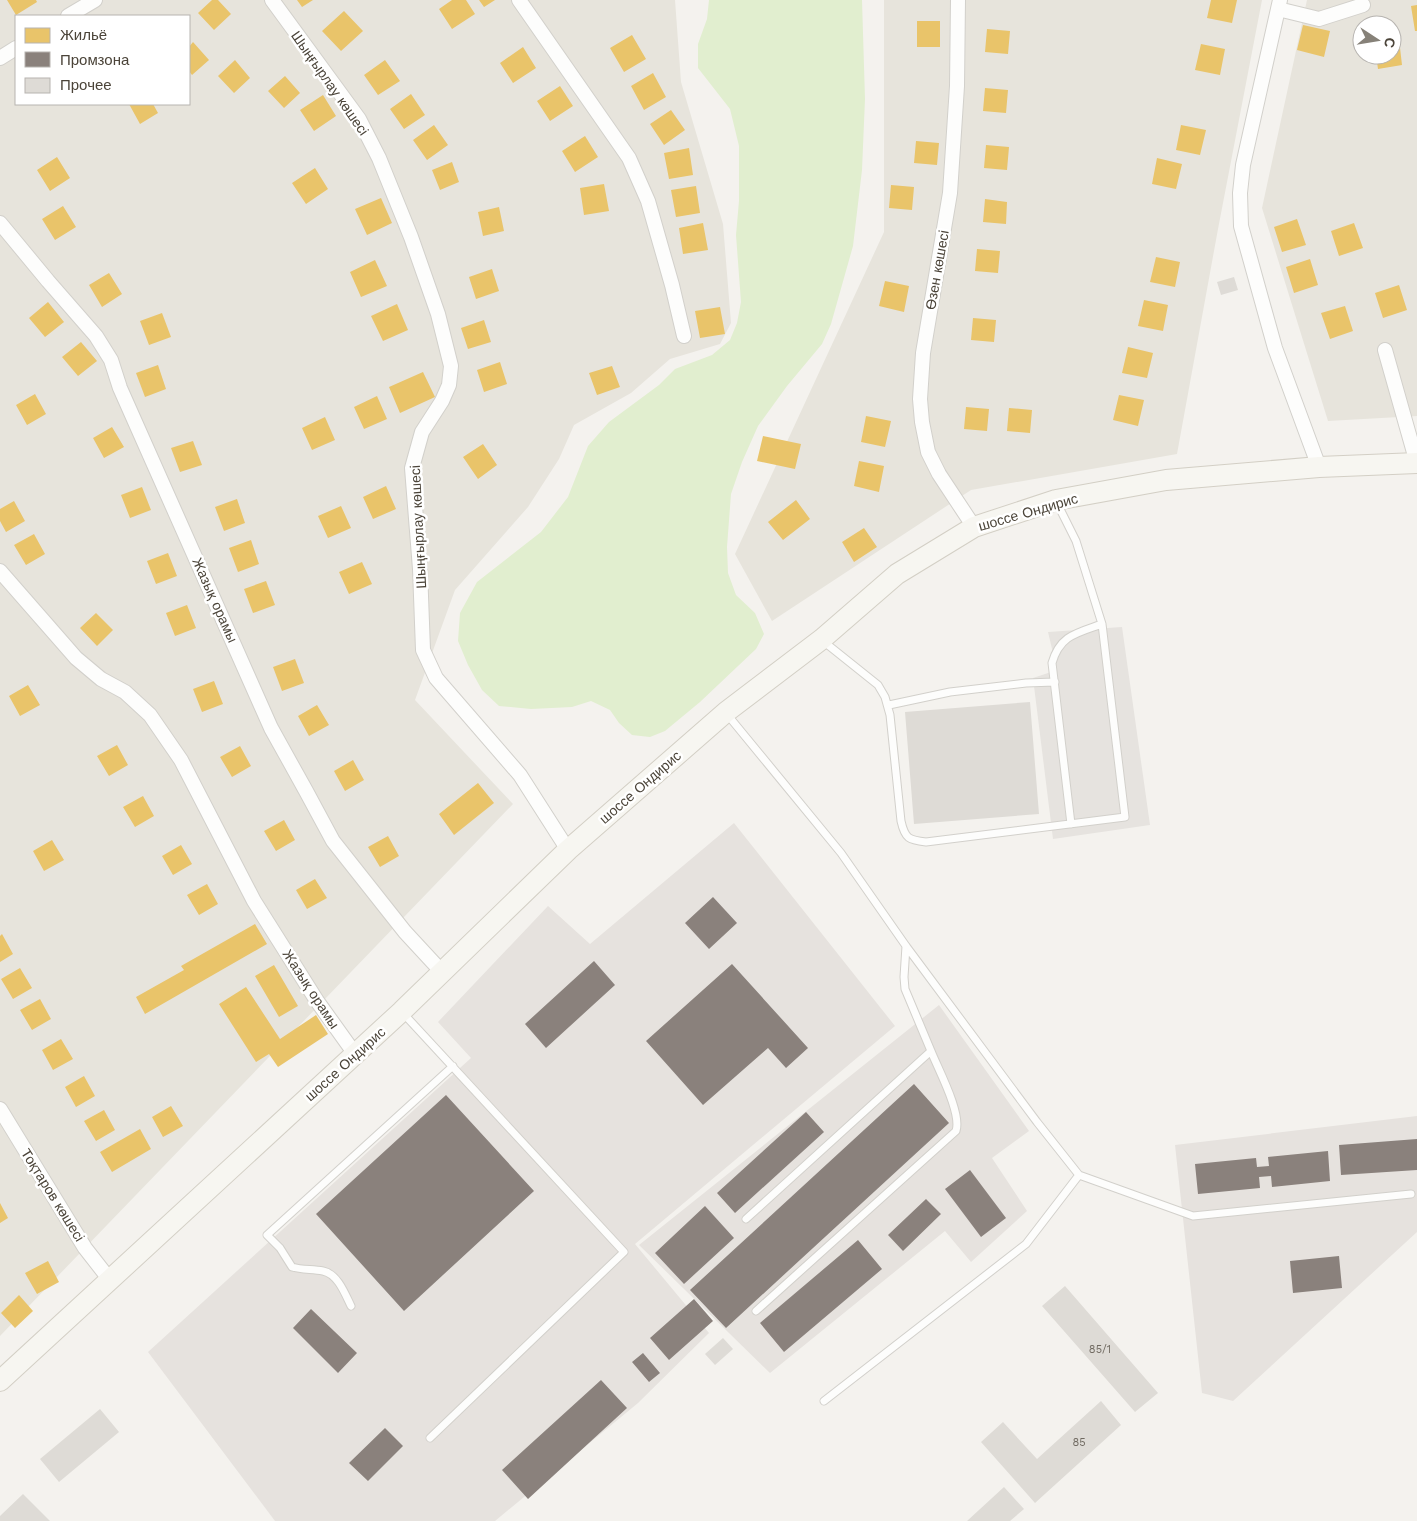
<svg xmlns="http://www.w3.org/2000/svg" width="1417" height="1521" viewBox="0 0 1417 1521" font-family="'Work Sans',sans-serif">
<rect width="100%" height="100%" fill="#f4f2ee"/>
<!-- residential -->
<path fill="#e7e4dc" fill-rule="evenodd" d="M0 0H675L681 82 723 224 731 323 720 344 670 359 631 393 574 425 559 459 528 507 455 590 415 700 513 804 0 1336ZM16 16H189V104H16Z
M884 0H1262L1218 229 1177 454 971 490 772 621 735 554 884 232Z
M1307 0H1417V416L1328 421 1262 208ZM1362 25H1392V55H1362Z"/>
<!-- industrial -->
<path fill="#e6e2de" d="M734 823 895 1026 635 1244 709 1333 638 1403 495 1521H275L148 1352 471 1058 438 1022 548 906 590 944Z
M939 1005 1029 1131 992 1158 1027 1211 971 1262 945 1231 770 1373 639 1245Z
M1417 1116V1232L1233 1401 1202 1393 1175 1145Z"/>
<!-- green -->
<path fill="#e1eecf" d="M709 0H862L865 99 862 170 853 246 831 324 822 344 787 386 758 426 742 462 731 494 727 547 728 573 736 595 755 613 764 634 756 649 700 702 665 731 650 737 632 735 619 723 610 710 591 701 572 707 531 709 499 706 482 690 468 665 458 641 460 613 477 582 541 532 568 497 588 446 609 422 659 385 675 369 712 355 730 340 737 323 741 302 736 235 739 201V146L730 109 698 68V44L707 19Z"/>
<!-- parking -->
<path fill="#e6e3df" d="M1122 627 1150 825 1053 839 1033 678 1057 670 1048 632Z"/>
<!-- homes -->
<path fill="#e9c46a" d="M7 0H36L37 2 16 15Z
M212 0H218L231 14 214 30 198 13Z
M297 0H313L302 7Z
M452 0H466L475 14 452 29 439 9Z
M479 0H495L484 7Z
M1211 0H1237L1232 23 1207 18Z
M1417 5V31H1415L1411 6Z
M344 11 363 31 341 51 322 31Z
M917 21H940V47H917Z
M1303 25 1330 31 1324 57 1297 50Z
M987 29 1010 31 1008 54 985 52Z
M632 35 646 59 624 72 610 48Z
M1399 39 1402 65 1378 69 1376 55H1392V40Z
M193 42 209 60 192 75 189 71V47Z
M1201 44 1225 49 1220 75 1195 70Z
M523 47 536 68 513 83 500 63Z
M235 60 250 78 234 93 218 76Z
M385 60 400 81 378 95 364 75Z
M653 73 666 97 644 110 631 86Z
M285 76 300 93 284 108 268 91Z
M560 86 573 106 550 121 537 101Z
M985 88 1008 90 1006 113 983 111Z
M411 94 425 115 404 129 390 109Z
M323 95 336 116 314 131 300 110Z
M129 104H153L158 113 140 124Z
M671 110 685 130 664 145 650 124Z
M434 125 448 145 427 160 413 140Z
M1181 125 1206 130 1200 155 1176 150Z
M585 136 598 157 575 172 562 151Z
M916 141 939 143 937 165 914 163Z
M986 145 1009 147 1007 170 984 168Z
M689 148 693 175 669 179 664 153Z
M57 157 70 178 50 191 37 170Z
M1157 158 1182 164 1176 189 1152 184Z
M452 162 459 182 440 190 432 170Z
M315 168 328 189 306 204 292 183Z
M604 184 609 211 584 215 580 188Z
M891 185 914 187 912 210 889 208Z
M696 186 700 213 676 217 671 190Z
M381 198 392 223 367 235 355 209Z
M985 199 1007 202 1006 224 983 222Z
M63 206 76 227 55 240 42 219Z
M499 207 504 231 483 236 478 212Z
M1297 219 1306 245 1282 252 1274 227Z
M703 223 708 250 683 254 679 228Z
M1354 223 1363 248 1339 256 1331 231Z
M977 249 1000 251 998 273 975 271Z
M1156 257 1180 262 1175 287 1150 282Z
M1310 259 1318 285 1294 293 1286 267Z
M375 260 387 286 361 297 350 272Z
M492 269 499 291 476 299 469 277Z
M109 273 122 294 102 307 89 285Z
M885 281 909 286 904 312 879 306Z
M1399 285 1407 310 1383 318 1375 293Z
M1144 300 1168 305 1163 331 1138 326Z
M48 302 64 322 45 337 29 318Z
M397 304 408 330 383 341 371 316Z
M1345 306 1353 331 1330 339 1321 313Z
M720 307 725 334 700 338 695 311Z
M162 313 171 337 149 345 140 321Z
M973 318 996 320 994 342 971 340Z
M484 320 491 342 468 349 461 328Z
M81 342 97 361 78 376 62 357Z
M1128 347 1153 353 1147 378 1122 373Z
M500 362 507 384 484 392 477 370Z
M158 365 166 389 145 397 136 373Z
M612 366 620 387 597 395 589 373Z
M423 372 435 397 400 413 389 387Z
M35 394 46 414 27 425 16 405Z
M1119 395 1144 400 1138 426 1113 420Z
M377 396 387 419 364 429 354 407Z
M966 407 989 409 987 431 964 429Z
M1009 408 1032 410 1030 433 1007 431Z
M866 416 891 421 885 447 861 442Z
M325 417 335 440 312 450 302 428Z
M112 427 124 447 104 458 93 438Z
M763 436 801 444 795 469 757 461Z
M193 441 202 465 180 472 171 448Z
M483 444 497 465 478 479 463 457Z
M859 461 884 466 879 492 854 486Z
M386 486 396 509 373 519 363 497Z
M142 487 151 510 130 518 121 495Z
M237 499 245 523 224 531 215 507Z
M796 500 810 519 783 540 768 522Z
M14 501 25 521 6 532 0 521V509Z
M341 506 351 528 328 538 318 516Z
M864 528 877 547 854 562 842 542Z
M34 534 45 554 26 565 14 545Z
M251 540 259 564 238 572 229 548Z
M168 553 177 576 156 584 147 561Z
M362 562 372 584 349 594 339 572Z
M266 581 275 605 253 613 244 589Z
M187 605 196 628 175 636 166 613Z
M96 613 113 630 97 646 80 628Z
M295 659 304 683 282 691 273 667Z
M214 681 223 704 202 712 193 689Z
M28 685 40 705 20 716 9 696Z
M317 705 329 725 309 736 298 716Z
M117 745 128 765 109 776 97 756Z
M240 746 251 766 232 777 220 757Z
M353 760 364 780 345 791 334 771Z
M478 783 494 803 454 835 439 814Z
M143 796 154 816 135 827 123 807Z
M284 820 295 840 276 851 264 831Z
M388 836 399 856 380 867 368 847Z
M52 840 64 860 44 871 33 851Z
M181 845 192 864 173 875 162 856Z
M315 879 327 898 307 909 296 890Z
M207 884 218 904 199 915 187 895Z
M255 924 267 944 145 1014 136 997 184 970 181 966Z
M2 934 13 954 0 962V936Z
M274 965 298 1006 279 1017 255 976Z
M20 968 32 988 13 999 1 979Z
M246 987 280 1039 316 1015 328 1034 278 1067 269 1054 256 1062 219 1004Z
M40 999 51 1019 32 1030 20 1010Z
M61 1039 73 1059 53 1070 42 1050Z
M84 1076 95 1096 76 1107 65 1087Z
M171 1106 183 1126 163 1137 152 1117Z
M104 1110 115 1130 96 1141 84 1121Z
M140 1129 151 1149 112 1172 100 1152Z
M0 1203 8 1218 0 1223Z
M48 1261 59 1282 37 1294 25 1273Z
M19 1295 33 1311 15 1328 1 1313Z"/>
<!-- industry -->
<path fill="#8a817c" d="M713 897 737 923 709 949 685 923Z
M594 961 615 985 546 1048 525 1024Z
M732 964 808 1048 786 1068 768 1048 703 1105 646 1041Z
M914 1084 949 1123 726 1328 690 1290Z
M446 1095 534 1191 404 1311 316 1214Z
M806 1112 824 1132 735 1213 717 1193Z
M1417 1139V1170L1341 1175 1339 1145Z
M1328 1151 1330 1181 1272 1187 1271 1176 1259 1177 1260 1188 1198 1194 1195 1164 1256 1158 1257 1167 1269 1166 1268 1157Z
M970 1170 1006 1218 981 1237 945 1189Z
M926 1199 941 1214 903 1251 888 1235Z
M705 1206 734 1238 684 1284 655 1253Z
M858 1240 882 1269 784 1352 760 1323Z
M1339 1256 1342 1288 1293 1293 1290 1261Z
M694 1299 713 1321 669 1360 650 1338Z
M311 1309 357 1353 338 1373 293 1328Z
M643 1353 660 1373 649 1382 632 1362Z
M601 1380 627 1408 528 1499 502 1470Z
M385 1428 403 1446 368 1481 349 1463Z"/>
<!-- building -->
<path fill="#dedbd6" d="M1234 277 1238 290 1221 295 1217 282Z
M1030 702 1039 814 914 824 905 712Z
M1065 1286 1158 1393 1135 1412 1042 1306Z
M723 1338 733 1349 715 1365 705 1354Z
M1101 1401 1121 1425 1035 1503 981 1442 1003 1422 1037 1459Z
M100 1409 119 1432 59 1482 40 1459Z
M1004 1487 1024 1509 1010 1521H967Z
M23 1494 50 1521H0V1516Z"/>
<g fill="none" stroke-linecap="round" stroke-linejoin="round">
<defs>
<path id="service" d="M823 641 878 685 885 697 890 715 901 821C905 839 909 840 926 842L1125 817 1102 624 1076 541 1056 501
M889 705 950 692 1026 683 1055 682
M726 713 841 853 906 946 1037 1122 1079 1175 1193 1216 1411 1194
M1071 824 1052 663C1060 635 1077 633 1102 624
M402 1012 624 1252 430 1438
M746 1219 931 1051 905 989 904 977 906 946
M351 1306C345 1294 338 1274 323 1271 312 1269 302 1270 292 1267L280 1248 267 1235 453 1066
M756 1311 956 1131C962 1113 938 1069 931 1051
M824 1401 1026 1244 1079 1175"/>
<path id="minor" d="M272 0 359 119 379 158 411 237 438 314 451 366 449 385 442 401 422 432 412 468 420 569 423 650 436 678 520 775 568 850
M519 0 629 158 648 201 672 285 684 336
M958 0 957 86 950 193 923 353 920 399 922 422 928 452 939 474 974 527
M1280 0 1243 165 1240 193 1241 226 1275 348 1319 467
M1278 9 1319 19 1363 5
M68 16 95 0
M0 58 16 48
M0 223 48 281 96 336 111 360 120 388 271 728 306 791 333 841 405 932 442 972
M1385 350 1417 463
M0 571 76 658 101 679 125 692 150 715 181 760 254 901 317 1001 355 1054
M0 1109 85 1248 110 1280"/>
<path id="secondary" d="M0 1381 402 1011 568 850 726 712 822 639 897 574 974 527 1056 500 1166 480 1319 467 1417 463"/>
</defs>
<!-- service casing -->
<use href="#service" stroke="#d2d0cb" stroke-width="9"/>
<!-- minor casing -->
<use href="#minor" stroke="#d2d0cb" stroke-width="16"/>
<!-- secondary casing -->
<use href="#secondary" stroke="#d3cfc5" stroke-width="22"/>
<!-- service -->
<use href="#service" stroke="#fdfdfc" stroke-width="7"/>
<!-- minor -->
<use href="#minor" stroke="#fdfdfc" stroke-width="14"/>
<!-- secondary -->
<use href="#secondary" stroke="#f7f6f1" stroke-width="20"/>
</g>
<g text-anchor="middle" dominant-baseline="central" stroke-width="5" stroke-linejoin="round" paint-order="stroke">
<!-- number labels -->
<g font-size="11" fill="#706a61">
<text x="1100" y="1349">85/1</text>
<text x="1079" y="1442">85</text>
</g>
<!-- street labels -->
<g font-size="14" fill="#4b4439" stroke="#fff">
<text transform="translate(330 83) rotate(55)">Шыңғырлау көшесі</text>
<text transform="translate(937 270) rotate(-80)">Өзен көшесі</text>
<text transform="translate(1028 512) rotate(-16)">шоссе Ондирис</text>
<text transform="translate(418 527) rotate(-93)">Шыңғырлау көшесі</text>
<text transform="translate(215 600) rotate(66)">Жазық орамы</text>
<text transform="translate(640 787) rotate(-41)">шоссе Ондирис</text>
<text transform="translate(311 989) rotate(57)">Жазық орамы</text>
<text transform="translate(345 1064) rotate(-42)">шоссе Ондирис</text>
<text transform="translate(53 1195) rotate(58)">Тоқтаров көшесі</text>
</g>
</g>
<!-- legend -->
<rect x="15" y="15" width="175" height="90" fill="#ffffff" stroke="#b7b4b0"/>
<rect x="25" y="28" width="25" height="15" fill="#e9c46a" stroke="#b7b4b0"/>
<text x="60" y="40" font-size="15" fill="#4b4439">Жильё</text>
<rect x="25" y="52" width="25" height="15" fill="#8a817c" stroke="#b7b4b0"/>
<text x="60" y="65" font-size="15" fill="#4b4439">Промзона</text>
<rect x="25" y="78" width="25" height="15" fill="#dedbd6" stroke="#b7b4b0"/>
<text x="60" y="90" font-size="15" fill="#4b4439">Прочее</text>
<!-- north arrow -->
<g transform="translate(1377 40) rotate(102)"><circle r="24" fill="#ffffff" stroke="#b7b4b0"/>
<path d="M0-4L9 19L0 12L-9 19Z" fill="#868178"/>
<text y="-8" font-size="14" font-weight="bold" text-anchor="middle" fill="#4b4439">С</text>
</g>
</svg>
